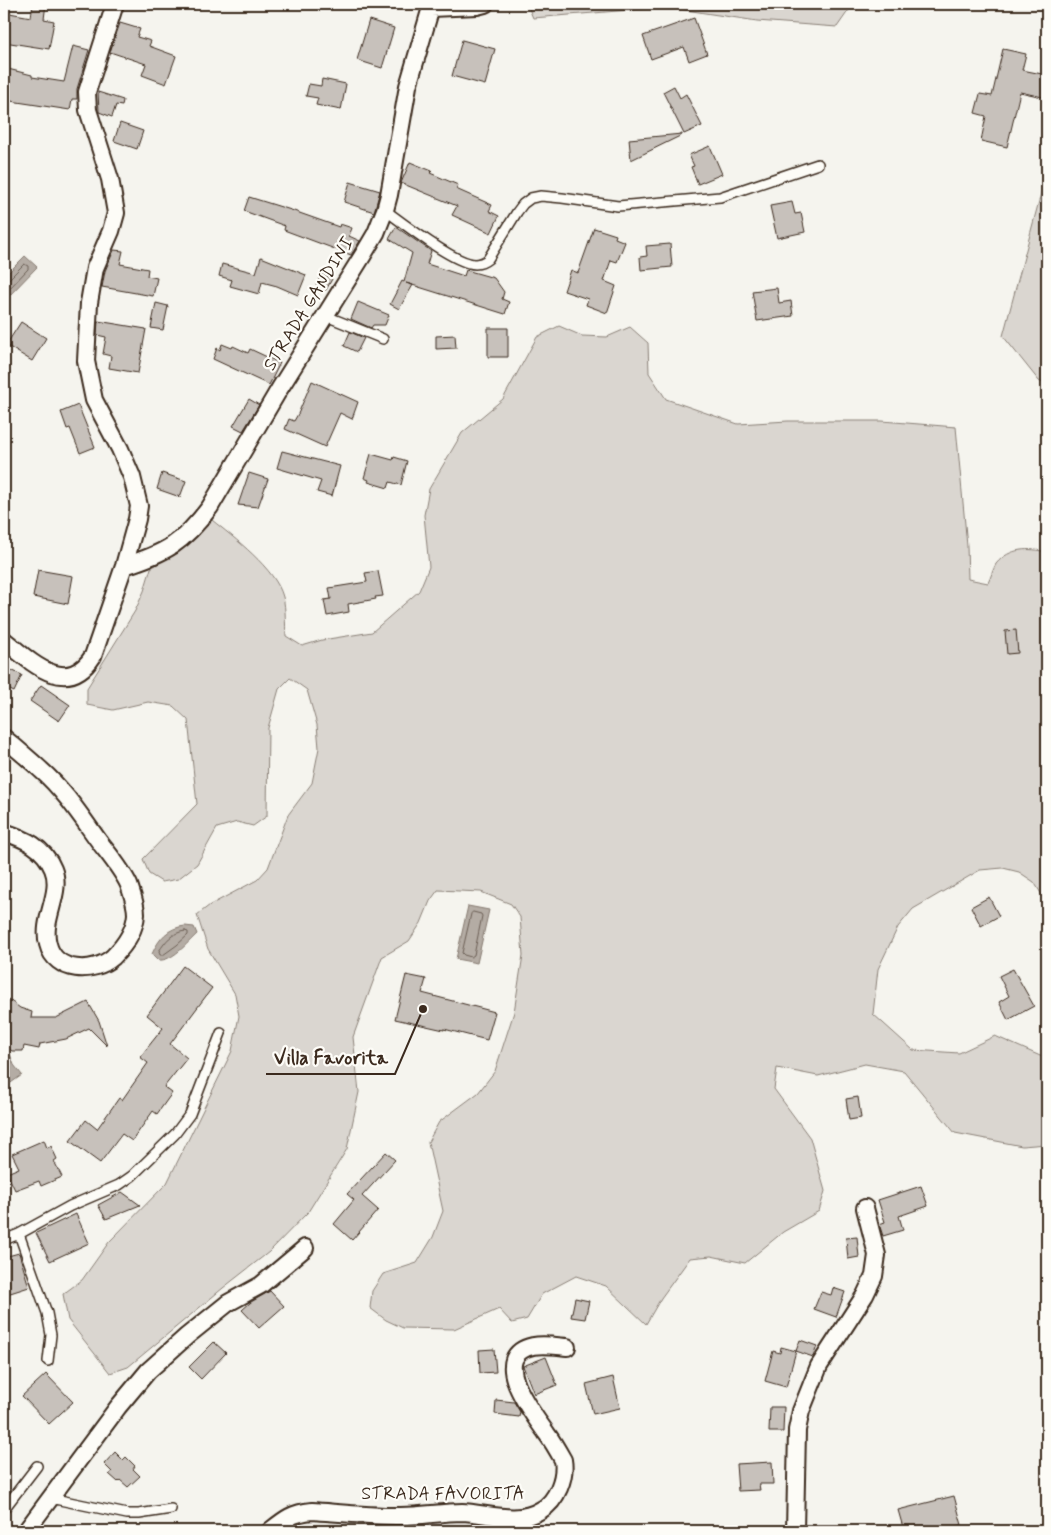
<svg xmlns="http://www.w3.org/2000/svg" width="1051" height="1535" viewBox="0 0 1051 1535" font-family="Mynerve,sans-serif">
<rect width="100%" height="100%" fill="#f5f4ee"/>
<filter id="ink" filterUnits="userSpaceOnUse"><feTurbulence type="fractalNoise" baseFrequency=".02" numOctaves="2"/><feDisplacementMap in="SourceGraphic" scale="10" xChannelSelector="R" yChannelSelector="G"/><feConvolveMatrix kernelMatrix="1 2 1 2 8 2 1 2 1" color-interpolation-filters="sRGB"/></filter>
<g filter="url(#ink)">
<!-- green -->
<path fill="#dad6d0" stroke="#8a8077" d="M527 4H853L837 27 757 21 666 7 533 18Z
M1047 171V385L1039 381 1003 336Z
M559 326 582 336 607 337 630 327 648 343 649 373 666 399 738 424 788 421H882L956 427 967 546 968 579 988 583C991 577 993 569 996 564 1010 547 1029 548 1047 552V903L1034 882 1019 872 1003 868 980 870 913 909 898 927 878 969 873 1014 913 1050 959 1053 995 1036 1047 1059V1144L1022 1146 955 1133 904 1071 865 1064 818 1076 777 1068 774 1089 810 1138 825 1191 819 1211 783 1232 745 1263 711 1256 690 1258 661 1298 646 1324 606 1286 576 1276 542 1294 527 1319 512 1323 499 1309 454 1329 403 1328 386 1320 370 1308 372 1291 383 1274 417 1263 433 1237 443 1211 428 1142 439 1122 478 1093 495 1071 514 1012 523 955 520 917 511 904 481 892 438 890 430 901 421 923 409 941 382 957 353 1037 359 1092 347 1149 308 1212 269 1252 223 1288 128 1367 110 1373 68 1320 63 1294 82 1280 109 1242 167 1183 232 1051 239 1016 235 994 208 949 197 915 210 905 257 880 268 868 288 815 312 783 319 748 317 725 307 690 290 678 279 689 268 728 267 816 253 826 237 822 217 828 197 864 178 879 162 882 149 874 143 859 197 804 188 720 173 706 148 702 113 710 87 705V688L135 611 144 591 151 568C174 554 194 540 212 520 233 537 276 569 283 597 286 609 285 624 286 636L302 646 322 640 372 632 419 591 429 567 424 515 429 489 462 433 503 399 537 337Z"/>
<!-- water -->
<path fill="#b4aca4" stroke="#84786e" d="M25 256 37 267 7 298 4 294V277Z
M468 906 489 910 477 963 456 959Z
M185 926 194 927 197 934C187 943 172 962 158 960L152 954C159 938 168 928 185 926Z
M10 1054 14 1065 22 1075 8 1085 4 1079V1058Z"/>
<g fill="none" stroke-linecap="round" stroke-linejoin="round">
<!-- shore -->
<path stroke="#6b5e54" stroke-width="1" d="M4 280 9 279 24 264 28 266V269L8 290 4 291
M473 912 481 914 482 916 474 955 471 957 464 955 462 953 471 914Z
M185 931 188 932V935L177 945 163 955H160L159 951C166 941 171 933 185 931Z"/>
</g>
<!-- building -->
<path fill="#c7c1bb" stroke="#3b2a1e" d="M33 4H46L44 19 54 21 49 49 4 42V12L31 17Z
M694 18 707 54 689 61 684 47 651 59 643 36Z
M369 20 394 28 382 68 357 60Z
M120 23 140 29 137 37 151 41 149 46 176 56 166 84 142 75 146 64 110 52Z
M462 40 495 49 485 85 452 76Z
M73 46 89 50 77 89V99H72L70 110 4 100V68L32 75V77L64 82Z
M1003 49 1026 54 1022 70 1047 75V98L1020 92 1007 147 981 141 986 116 975 113 980 94 992 96Z
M322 79 346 84 341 110 316 105 318 98 306 96 309 84 321 86Z
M674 86 680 98 686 94 702 126 684 134 663 92Z
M98 92 123 100 122 106 116 105 112 117 99 112Z
M120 123 143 131 137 149 114 141Z
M682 134V135L631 160 629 139Z
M710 146 722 174 698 184 691 167 694 166 689 155Z
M410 162 432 171 430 173 458 185 456 189 492 205 489 211 499 216 491 233 452 215 457 206 401 183Z
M350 182 380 191 374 212 344 202Z
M249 197 291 210 339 227 340 224 352 228 349 236 360 241 351 255 284 230 285 226 244 211Z
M792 202 795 214 801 213 805 232 777 238 770 206Z
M396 227 431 251 427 264 464 276 466 270 494 278 504 292 502 299 509 302 505 314 406 283 413 285 399 309 390 304 402 281 404 282 412 253 389 239Z
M594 228 616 235 615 238 625 242 617 262 611 260 604 281 616 286 607 313 586 305 588 299 564 291 571 270 578 273Z
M670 244 672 267 641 270 640 257 647 256 646 246Z
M114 250 123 251 120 264 148 269 147 276 157 278 153 296 102 287 105 271Z
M261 257 306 275 298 295 277 286 262 282 259 294 230 286 232 280 219 276 222 264 256 273Z
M322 273 332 279 326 290 316 285Z
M777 288 779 303 791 301 793 316 757 321 752 291Z
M358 302 389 315 385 325H373L371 328 351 319Z
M156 303 168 306 163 330 151 328Z
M98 321 146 329 138 373 109 368 111 356 103 354 106 337 97 335Z
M21 322 46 338 32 361 6 345Z
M488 328H508V357H488Z
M350 332 364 338 357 352 344 346Z
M455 335 456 348 436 349V336Z
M222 344 232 348 233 346 248 353 250 349 280 363 269 385 213 359 217 348 220 350Z
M312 381 358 402 352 419 340 413 325 447 285 429 289 419 294 421 298 414Z
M249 399 259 405 243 431 233 426Z
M78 405 95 447 80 453 70 428 67 429 61 412Z
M282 451 340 466 332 496 317 492 321 481 277 468Z
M371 454 393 460 394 457 407 461 401 485 390 482 388 488 368 482 369 480 364 478Z
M162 473 186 481 180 497 157 489Z
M249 473 268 479 258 507 238 505Z
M38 570 73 576 68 604 33 597Z
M378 571 383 596 375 597 376 599 348 604 349 612 327 616 324 600 331 599 329 588 367 582 365 573Z
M1016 630 1018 653 1007 654 1005 631Z
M4 667 22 675 14 692 4 687Z
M41 685 70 705 59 721 30 701Z
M989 897 999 916 981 926 971 907Z
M183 966 212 988 170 1044 187 1058 164 1087 172 1093 157 1114 153 1111 132 1141 122 1134 100 1163 70 1141 86 1120 97 1129 119 1098 122 1100 148 1063 140 1057 163 1028 147 1015Z
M1013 969 1034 1006 1008 1020 999 1002 1009 996 999 976Z
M406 975 426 979 422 993 495 1012 487 1040 444 1029V1030L395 1019Z
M4 996 20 1008 32 1012 31 1018H56L88 1002 99 1021 107 1046 89 1028 66 1039 40 1044 39 1049 24 1046 23 1051H12L4 1045Z
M858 1097 861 1118 849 1120 846 1099Z
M44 1140 47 1148 51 1146 57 1159 54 1161 62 1177 41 1186 39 1181 15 1190 7 1173 19 1168 12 1154Z
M386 1152 395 1160 362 1196 378 1210 352 1240 334 1224 354 1200 347 1194Z
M921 1186 928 1206 899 1216 903 1230 883 1236 879 1224 885 1222 878 1200Z
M122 1192 140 1205 106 1219 98 1205Z
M76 1214 89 1243 50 1261 36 1233Z
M857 1237 859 1257 848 1259 846 1238Z
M19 1253 29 1287 4 1295V1257Z
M833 1288 845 1292 836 1317 814 1309 821 1292 831 1295Z
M270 1291 284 1306 259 1328 242 1310 251 1302Z
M575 1298 589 1301 585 1319 571 1317Z
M800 1340 817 1346 813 1357 796 1351Z
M214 1342 226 1353 201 1379 189 1367Z
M781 1347 796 1351 786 1387 765 1381 773 1351 780 1353Z
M494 1349 496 1372 480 1373 479 1350Z
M546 1357 557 1385 534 1394 523 1366Z
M46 1374 73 1402 49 1424 22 1396Z
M613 1377 620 1408 593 1414 586 1384Z
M496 1400 514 1402 520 1412 519 1417 495 1414Z
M770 1407H784L783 1432H769Z
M115 1452 123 1460 126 1457 135 1466 133 1469 140 1476 128 1487 120 1480 118 1482 109 1474 112 1472 104 1464Z
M772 1462 773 1484H759L760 1490 738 1491 736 1464Z
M954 1496 962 1525 936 1531H904L898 1510Z"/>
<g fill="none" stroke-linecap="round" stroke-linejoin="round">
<defs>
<path id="service" d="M385 210C404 224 448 258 469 263 476 265 482 264 488 259L517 212 523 204 531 198 541 196 562 198 618 206 720 197 818 164
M326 316 383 339
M19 1234 47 1313 51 1335 48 1361
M4 1240 19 1234 70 1206 119 1185 132 1176 175 1134 190 1114 221 1033
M50 1498 127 1514H139L171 1509
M4 1509 37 1466
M288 1517 292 1531"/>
<path id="minor" d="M431 8 477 6 485 4
M124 566C166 553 183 543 210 507L280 388 363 255 376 233 385 210 389 195 408 86 432 4
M4 640C30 661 66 698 93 656L124 566 137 519 139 506 132 477 120 449 94 400 86 361 89 303 95 268 111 231 116 213 110 179 88 110 87 92 115 4
M4 738C16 748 29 759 41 770 65 791 82 818 101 844 111 857 122 870 129 885 132 894 136 904 136 914 135 931 125 945 113 957 94 974 55 973 48 944 41 919 63 893 53 869 44 847 25 839 4 832
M26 1531 118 1407 148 1371 187 1336 228 1303 261 1285 305 1248
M270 1531C285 1519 292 1513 312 1511 340 1513 368 1516 396 1516 418 1517 440 1512 462 1512 487 1513 518 1525 541 1510 557 1501 566 1477 563 1460 558 1451 553 1442 547 1434 534 1415 486 1356 533 1346 544 1344 556 1346 567 1347
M795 1531 797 1430 801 1411 819 1366 865 1295 874 1276 877 1255 865 1208"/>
</defs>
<!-- service casing -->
<use href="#service" stroke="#3b2a1e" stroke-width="12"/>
<!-- minor casing -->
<use href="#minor" stroke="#3b2a1e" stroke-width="20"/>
<!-- service -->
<use href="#service" stroke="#fdfcf7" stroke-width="9"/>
<!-- minor -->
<use href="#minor" stroke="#fdfcf7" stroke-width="16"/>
</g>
</g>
<g text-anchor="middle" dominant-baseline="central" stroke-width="4.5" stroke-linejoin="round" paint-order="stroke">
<!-- street labels -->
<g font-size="18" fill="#3b2a1e" stroke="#fdfcf7">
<text transform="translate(309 304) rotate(-58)">STRADA GANDINI</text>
<text x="443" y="1494">STRADA FAVORITA</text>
</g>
</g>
<!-- callouts -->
<path fill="none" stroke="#3b2a1e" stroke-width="2" d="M423 1009L395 1074H266"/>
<circle fill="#3b2a1e" stroke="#fdfcf7" stroke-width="2" cx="423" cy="1009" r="5"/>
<g font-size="19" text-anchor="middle" font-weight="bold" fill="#3b2a1e" stroke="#fdfcf7" stroke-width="4.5" stroke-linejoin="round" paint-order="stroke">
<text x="331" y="1064">Villa Favorita</text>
</g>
<!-- margin -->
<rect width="1051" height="1535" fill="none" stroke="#fdfcf7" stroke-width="20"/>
<rect x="10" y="10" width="1031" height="1515" fill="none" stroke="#3b2a1e" stroke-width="2" filter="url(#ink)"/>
</svg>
